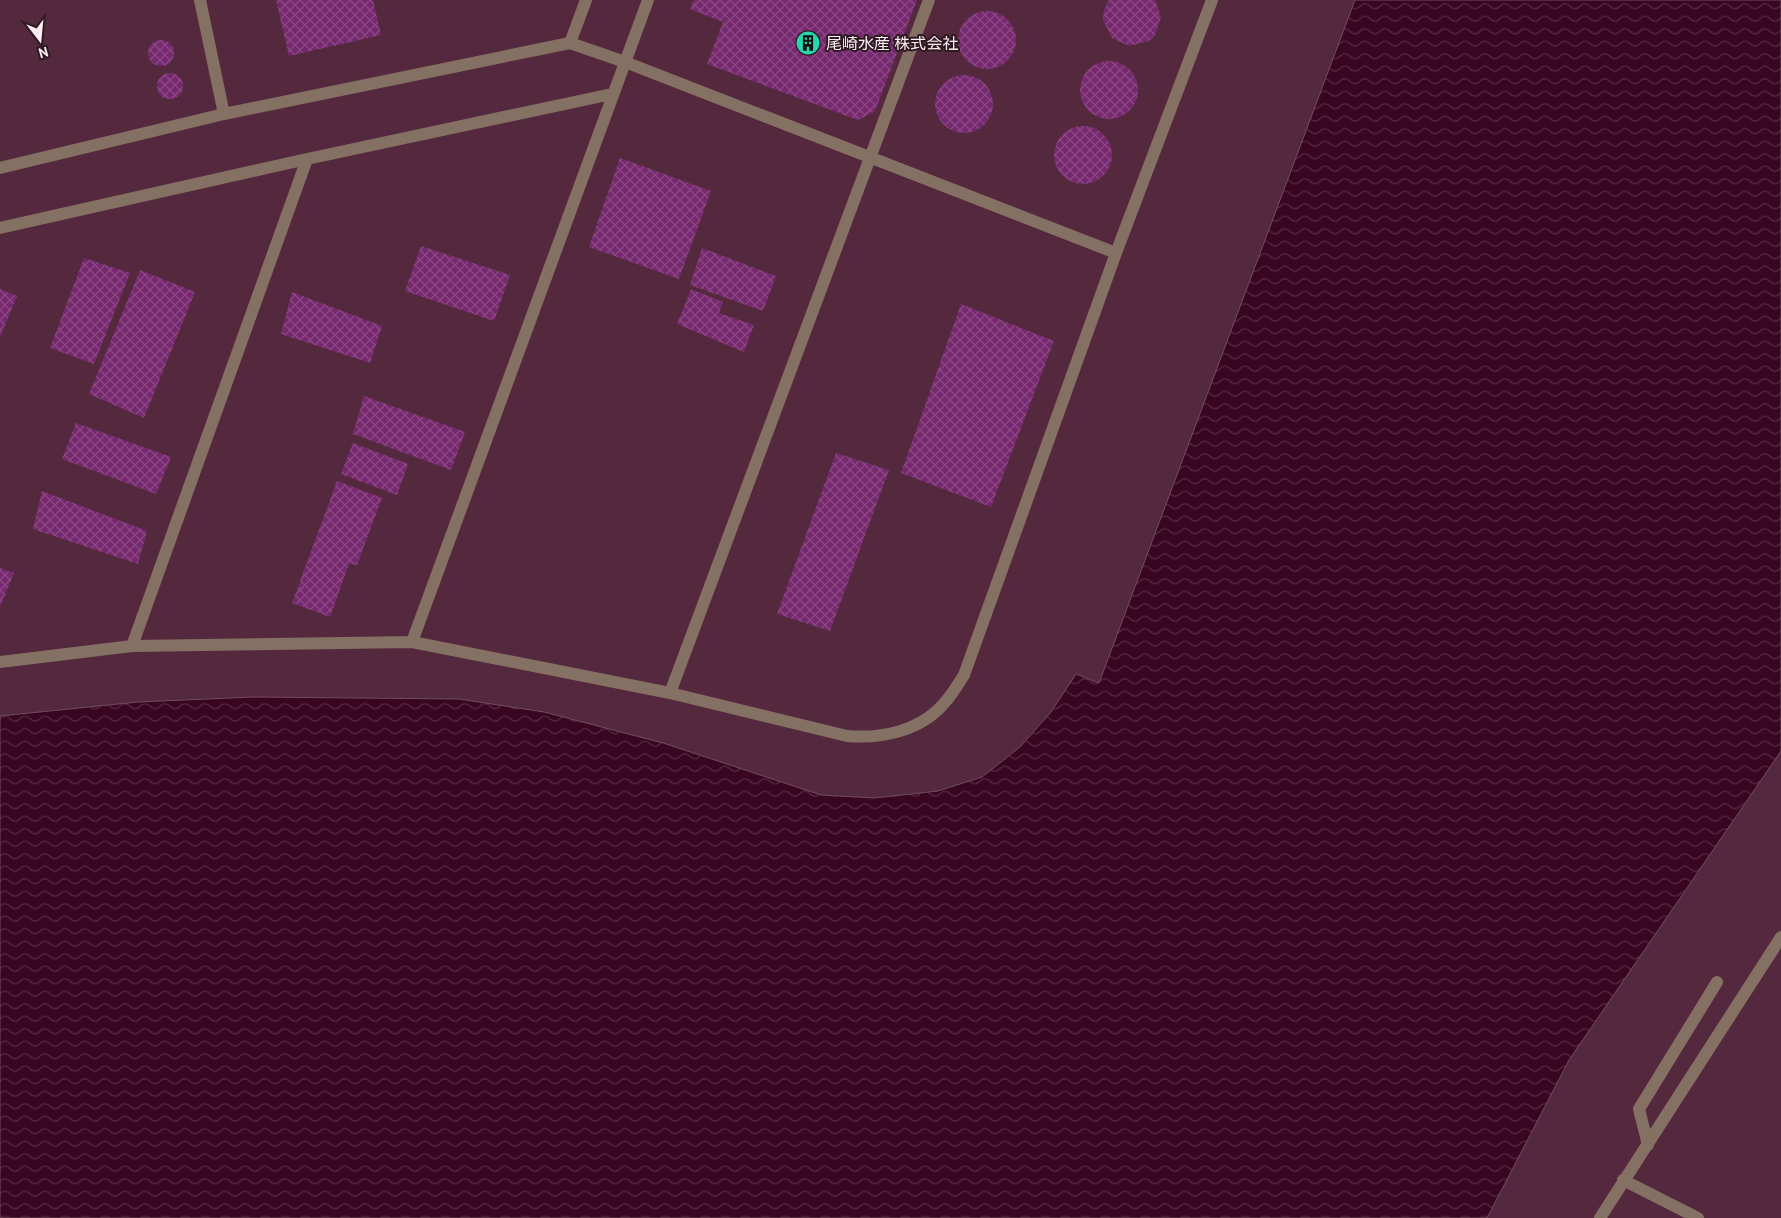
<svg xmlns="http://www.w3.org/2000/svg" width="1781" height="1218" viewBox="0 0 1781 1218" font-family="'PT Sans','Noto Sans JP',sans-serif">
<defs>
<pattern id="water-waves" width="16" height="10" patternUnits="userSpaceOnUse" patternTransform="scale(1.25)"><rect width="16" height="10" fill="#380621"/><path d="M0 5q4-4 8 0t8 0" fill="none" stroke="#562a42"/></pattern>
<pattern id="building-cross-hatch" width="8" height="8" patternUnits="userSpaceOnUse" patternTransform="scale(1.25)"><rect width="8" height="8" fill="#77296f"/><path d="M0 0l8 8M0 8l8-8" fill="none" stroke="#8b4884"/></pattern>
</defs>
<rect width="100%" height="100%" fill="#55293d"/>
<!-- water -->
<path fill="url(#water-waves)" stroke="#734b60" d="M1355 0H1781V751L1569 1060 1487 1218H0V716L138 702 253 697 459 699 544 712 663 743 821 795 874 798 938 791 982 777 1020 747 1051 712 1076 674 1099 683Z"/>
<!-- building -->
<path fill="url(#building-cross-hatch)" d="M276 0H373L381 35 289 56Z
M694 0H917L875 111 858 120 707 64 723 22 690 9Z
M1109 0H1155L1161 17 1155 35 1149 41 1129 46 1112 38 1103 20 1104 10Z
M958 40a29 29 0 1 1 58 0a29 29 0 1 1-58 0Z
M148 53a13 13 0 1 1 26 0a13 13 0 1 1-26 0Z
M1080 90a29 29 0 1 1 58 0a29 29 0 1 1-58 0Z
M157 86a13 13 0 1 1 26 0a13 13 0 1 1-26 0Z
M935 104a29 29 0 1 1 58 0a29 29 0 1 1-58 0Z
M1054 155a29 29 0 1 1 58 0a29 29 0 1 1-58 0Z
M620 158 711 191 679 279 589 247Z
M421 246 510 275 494 321 405 291Z
M702 248 776 276 763 311 690 285Z
M84 258 130 273 94 364 50 348Z
M140 270 195 292 144 418 89 394Z
M0 289 17 296 0 337Z
M691 289 723 302 719 313 754 325 744 352 677 324Z
M292 292 382 326 370 363 281 334Z
M961 304 1054 341 991 507 901 473Z
M364 396 465 432 451 470 353 434Z
M76 423 171 457 156 494 62 459Z
M353 443 408 464 397 495 341 474Z
M836 453 889 470 830 631 777 614Z
M337 481 382 498 357 565 349 564 330 617 292 603Z
M42 491 147 531 138 564 33 529Z
M0 568 14 573 0 607Z"/>
<g fill="none" stroke-linecap="round" stroke-linejoin="round">
<!-- minor -->
<path stroke="#857064" stroke-width="12" d="M200 0 224 114
M570 43 586 0
M0 168 224 114 570 43 625 62 1116 253
M0 228 307 159
M412 642 648 0
M132 646 307 159 612 94
M0 662 132 646 412 642 670 693 847 736C882 739 922 731 946 701 953 693 958 684 964 675L1116 253 1212 0
M670 693 929 0
M1648 1145 1639 1109 1717 982
M1623 1180 1698 1218
M1600 1218 1781 937"/>
</g>
<!-- icons -->
<defs>
<symbol id="building-disc" viewBox="-11 -11 22 22"><circle r="9.5" fill="#28d5ad" stroke="#2e1a22"/><path d="M-4-6H4V6H1V3H-1V6H-4ZM-2.5-4.3h1.7v1.8h-1.7ZM.8-4.3h1.7v1.8H.8ZM-2.5-1h1.7V.8h-1.7ZM.8-1h1.7V.8H.8Z" fill="#111"/></symbol>
</defs>
<g fill-rule="evenodd">
<use href="#building-disc" x="794" y="29" width="28" height="28"/>
</g>
<g text-anchor="middle" dominant-baseline="central" stroke-width="4" stroke-linejoin="round" paint-order="stroke">
<!-- poi labels -->
<g font-size="16" fill="#feecf3" stroke="#2e1a22" text-anchor="start">
<text x="826" y="43">尾崎水産 株式会社</text>
</g>
</g>
<!-- north arrow -->
<g transform="translate(40 40) rotate(164)" stroke="#2e1a22" stroke-width="4" paint-order="stroke">
<path d="M0-4L9 19L0 12L-9 19Z" fill="#feecf3"/>
<text y="-8" font-size="14" font-weight="bold" text-anchor="middle" fill="#feecf3">N</text>
</g>
</svg>
